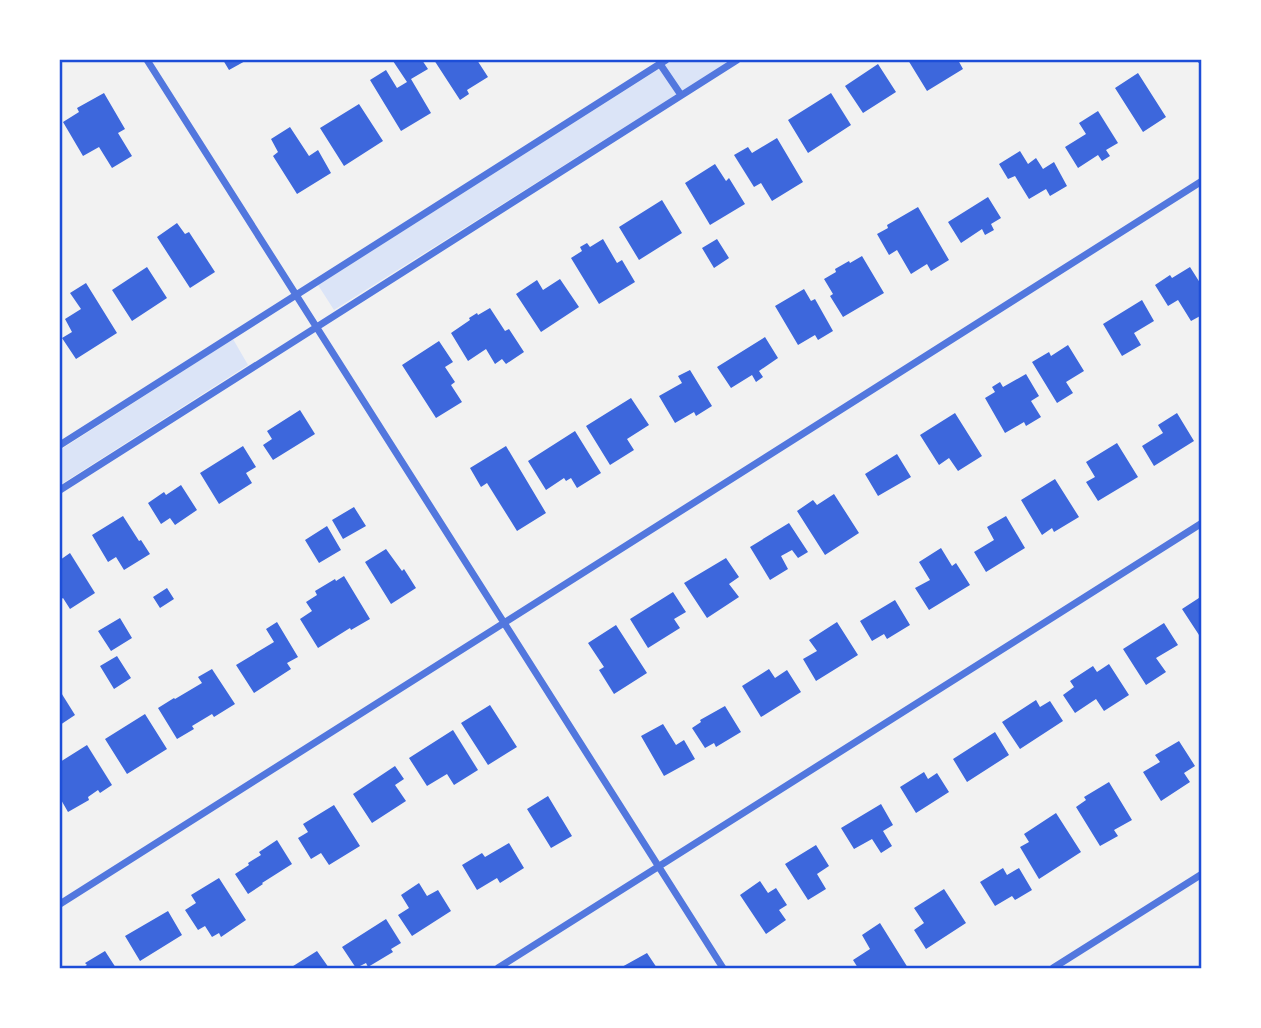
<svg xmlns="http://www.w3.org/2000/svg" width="1261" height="1028" viewBox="0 0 1261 1028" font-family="'Archivo Narrow',sans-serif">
<rect width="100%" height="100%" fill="#f2f2f2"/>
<!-- green -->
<path fill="#dbe4f7" d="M673 60H731L334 310 318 285Z
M233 339 248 365 60 485V450Z"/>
<!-- building -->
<path fill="#3d67dc" d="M223 60H247L229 70Z
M395 60H422L428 69 411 79 431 113 401 131 370 80 386 70 397 88 407 82 393 61Z
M434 60H477L488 77 467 90 469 94 460 100Z
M908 60H958L963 69 927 91Z
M878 64 896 92 863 113 845 86Z
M1138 73 1166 117 1143 132 1115 88Z
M104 93 125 129 118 133 132 156 112 168 99 147 83 156 63 122 79 112 77 108Z
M831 93 851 125 808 153 788 120Z
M359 104 383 141 344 166 320 128Z
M1098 111 1118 143 1106 150 1110 156 1102 161 1098 155 1078 168 1065 147 1086 134 1079 123Z
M290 127 309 156 318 150 331 173 297 194 273 156 278 152 271 139Z
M777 138 803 182 772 201 761 183 754 187 734 155 748 147 752 153Z
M1020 151 1028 164 1036 158 1043 169 1054 162 1067 186 1050 196 1046 189 1029 199 1015 176 1008 179 999 164Z
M715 164 726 181 729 178 745 204 710 225 685 183Z
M988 197 1001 218 991 224 994 230 985 235 982 229 961 243 948 222Z
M662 200 682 233 639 260 619 227Z
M918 207 949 260 931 271 927 264 911 274 897 250 889 255 877 234 888 228 887 225Z
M177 223 185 234 189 232 215 272 190 288 157 237Z
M603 239 617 263 622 260 635 282 599 304 571 258 582 251 580 247 587 243 590 247Z
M717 239 729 258 714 268 702 248Z
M862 256 884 293 843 317 830 296 833 294 824 279 836 272 835 269 849 261 850 263Z
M147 267 167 298 132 321 112 290Z
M1190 267 1202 286V315L1191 321 1178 300 1168 306 1155 285 1170 275 1172 278Z
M560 279 579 307 541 332 516 294 537 280 543 290Z
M86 283 117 333 76 359 62 338 72 332 65 319 81 309 70 293Z
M804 289 811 301 815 299 833 331 818 340 815 335 798 345 775 306Z
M1142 300 1154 321 1134 333 1141 345 1122 356 1103 324Z
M490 308 505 331 509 329 524 352 506 364 502 359 495 364 486 349 468 361 451 333 470 320 469 318 477 313 478 315Z
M765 337 778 358 759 371 763 377 756 382 752 375 731 388 717 367Z
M439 341 453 362 445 367 455 382 451 385 462 402 436 418 402 365Z
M1068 345 1084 371 1066 382 1073 393 1057 403 1032 362 1049 352 1051 356Z
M690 370 712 406 696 416 694 412 675 423 659 396 682 383 678 376Z
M1026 374 1039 396 1031 401 1041 417 1026 426 1024 422 1005 433 985 398 995 392 992 387 1000 382 1003 387Z
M631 398 649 425 627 439 634 450 610 465 586 426Z
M300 410 315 434 273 460 263 445 272 439 267 431Z
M955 413 982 456 958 471 949 458 939 465 920 435Z
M1177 413 1194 441 1154 466 1142 446 1163 433 1158 425Z
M575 431 601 473 577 488 571 478 566 481 564 478 546 490 528 461Z
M1117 443 1138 477 1098 501 1086 482 1095 477 1086 462Z
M243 446 256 467 246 473 252 483 219 504 200 473Z
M506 446 546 513 517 531 487 483 481 487 470 468Z
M897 454 911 477 878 496 865 474Z
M1055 479 1079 517 1054 532 1052 528 1042 535 1021 500Z
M181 485 197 510 175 525 170 518 161 524 148 503 164 492 166 495Z
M834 494 859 533 825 555 797 511 813 500 817 505Z
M354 507 366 526 343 539 332 520Z
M123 516 139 541 141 540 150 554 124 570 116 557 108 562 92 535Z
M1006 516 1025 548 986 572 974 552 994 540 987 527Z
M789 523 808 552 798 558 792 550 781 556 788 569 770 580 750 547Z
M327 526 341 550 319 563 305 540Z
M941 548 952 566 956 563 970 585 929 610 915 588 930 580 919 562Z
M386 549 402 571 404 569 416 588 391 604 365 562Z
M70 553 95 593 70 609 63 598 60 600V560Z
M726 558 739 577 729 584 739 597 707 618 684 583Z
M344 576 370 619 351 630 350 628 318 648 300 619 312 611 306 602 317 595 315 591 335 579 336 581Z
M167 588 174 599 160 608 153 597Z
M673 592 686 612 674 619 680 628 648 648 630 619Z
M1202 596V633L1199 635 1182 609Z
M895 600 910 625 887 639 884 634 872 641 860 621Z
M120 618 132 638 111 651 98 631Z
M277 622 298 657 287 663 291 669 254 693 236 665 274 642 266 629Z
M837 622 858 655 816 681 803 659 817 651 809 640Z
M1164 623 1178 645 1156 658 1166 672 1146 685 1123 649Z
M616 625 647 673 614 694 599 670 604 667 588 643Z
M117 656 131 678 114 689 100 666Z
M1109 664 1129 695 1104 711 1096 699 1075 713 1063 695 1074 687 1070 681 1093 666 1097 672Z
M212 669 235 704 214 717 212 714 192 726 194 729 177 739 158 708 174 698 175 699 202 683 198 677Z
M769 669 775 678 787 670 801 692 761 717 742 686Z
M60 691 75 715 60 725Z
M1036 700 1040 707 1050 701 1063 721 1020 749 1002 722Z
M490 705 517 747 488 765 461 723Z
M725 706 741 732 716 747 714 743 705 748 692 728 701 722 700 720Z
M145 714 167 749 127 774 105 739Z
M663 724 676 745 684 740 695 759 664 776 641 736Z
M453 730 478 770 454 785 447 774 427 786 409 758Z
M995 732 1009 755 967 782 953 759Z
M1179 741 1195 766 1184 773 1190 782 1161 801 1143 772 1160 762 1155 755Z
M87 745 112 785 100 793 98 790 88 797 89 800 68 812 60 798V762Z
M395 766 404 779 395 785 406 801 372 823 353 794Z
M924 772 928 779 937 773 949 792 916 813 900 787Z
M1109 782 1132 820 1114 830 1118 836 1100 846 1076 807 1086 800 1084 797Z
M548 796 572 836 551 848 527 809Z
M881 804 893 825 883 831 892 846 881 853 872 839 854 849 841 828Z
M334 805 360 846 329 865 321 853 311 859 298 838 308 832 303 824Z
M1056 813 1081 852 1039 879 1020 847 1029 842 1024 834Z
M277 840 292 864 262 883 263 884 248 894 235 874 249 865 248 863 261 855 259 852Z
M509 843 524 868 500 883 497 878 477 890 462 865 482 853 485 857Z
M816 845 829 866 817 874 826 889 808 900 785 864Z
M1003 868 1007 875 1019 868 1032 890 1015 900 1012 896 995 906 980 882Z
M219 878 246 920 221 937 219 933 212 937 205 926 198 930 185 910 196 903 191 895Z
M760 881 768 893 776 888 787 905 779 910 786 920 766 934 740 895Z
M419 883 427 896 438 890 451 911 412 936 398 915 409 908 401 895Z
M944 889 966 923 926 949 914 930 924 923 914 908Z
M168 911 182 935 140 961 125 936Z
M386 919 401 943 391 949 393 952 368 967 366 963 356 968 342 947Z
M880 923 908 968H858L853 960 870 949 862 935Z
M105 951 116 968H82L87 965 85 963Z
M317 951 329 968H290Z
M647 953 657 968H620Z"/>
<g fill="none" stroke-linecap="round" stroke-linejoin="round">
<!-- minor -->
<path stroke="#5277de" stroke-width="7" d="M147 60 723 968
M1201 60H1202
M660 64 681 95
M60 445 666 60
M60 490 737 60
M60 904 1202 181
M498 968 1202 523
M1053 968 1202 874"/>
</g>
<!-- border -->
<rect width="1261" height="1028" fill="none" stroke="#ffffff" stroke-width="122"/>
<rect x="61" y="61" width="1139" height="906" fill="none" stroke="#1d4ed8" stroke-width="2.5"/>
</svg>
